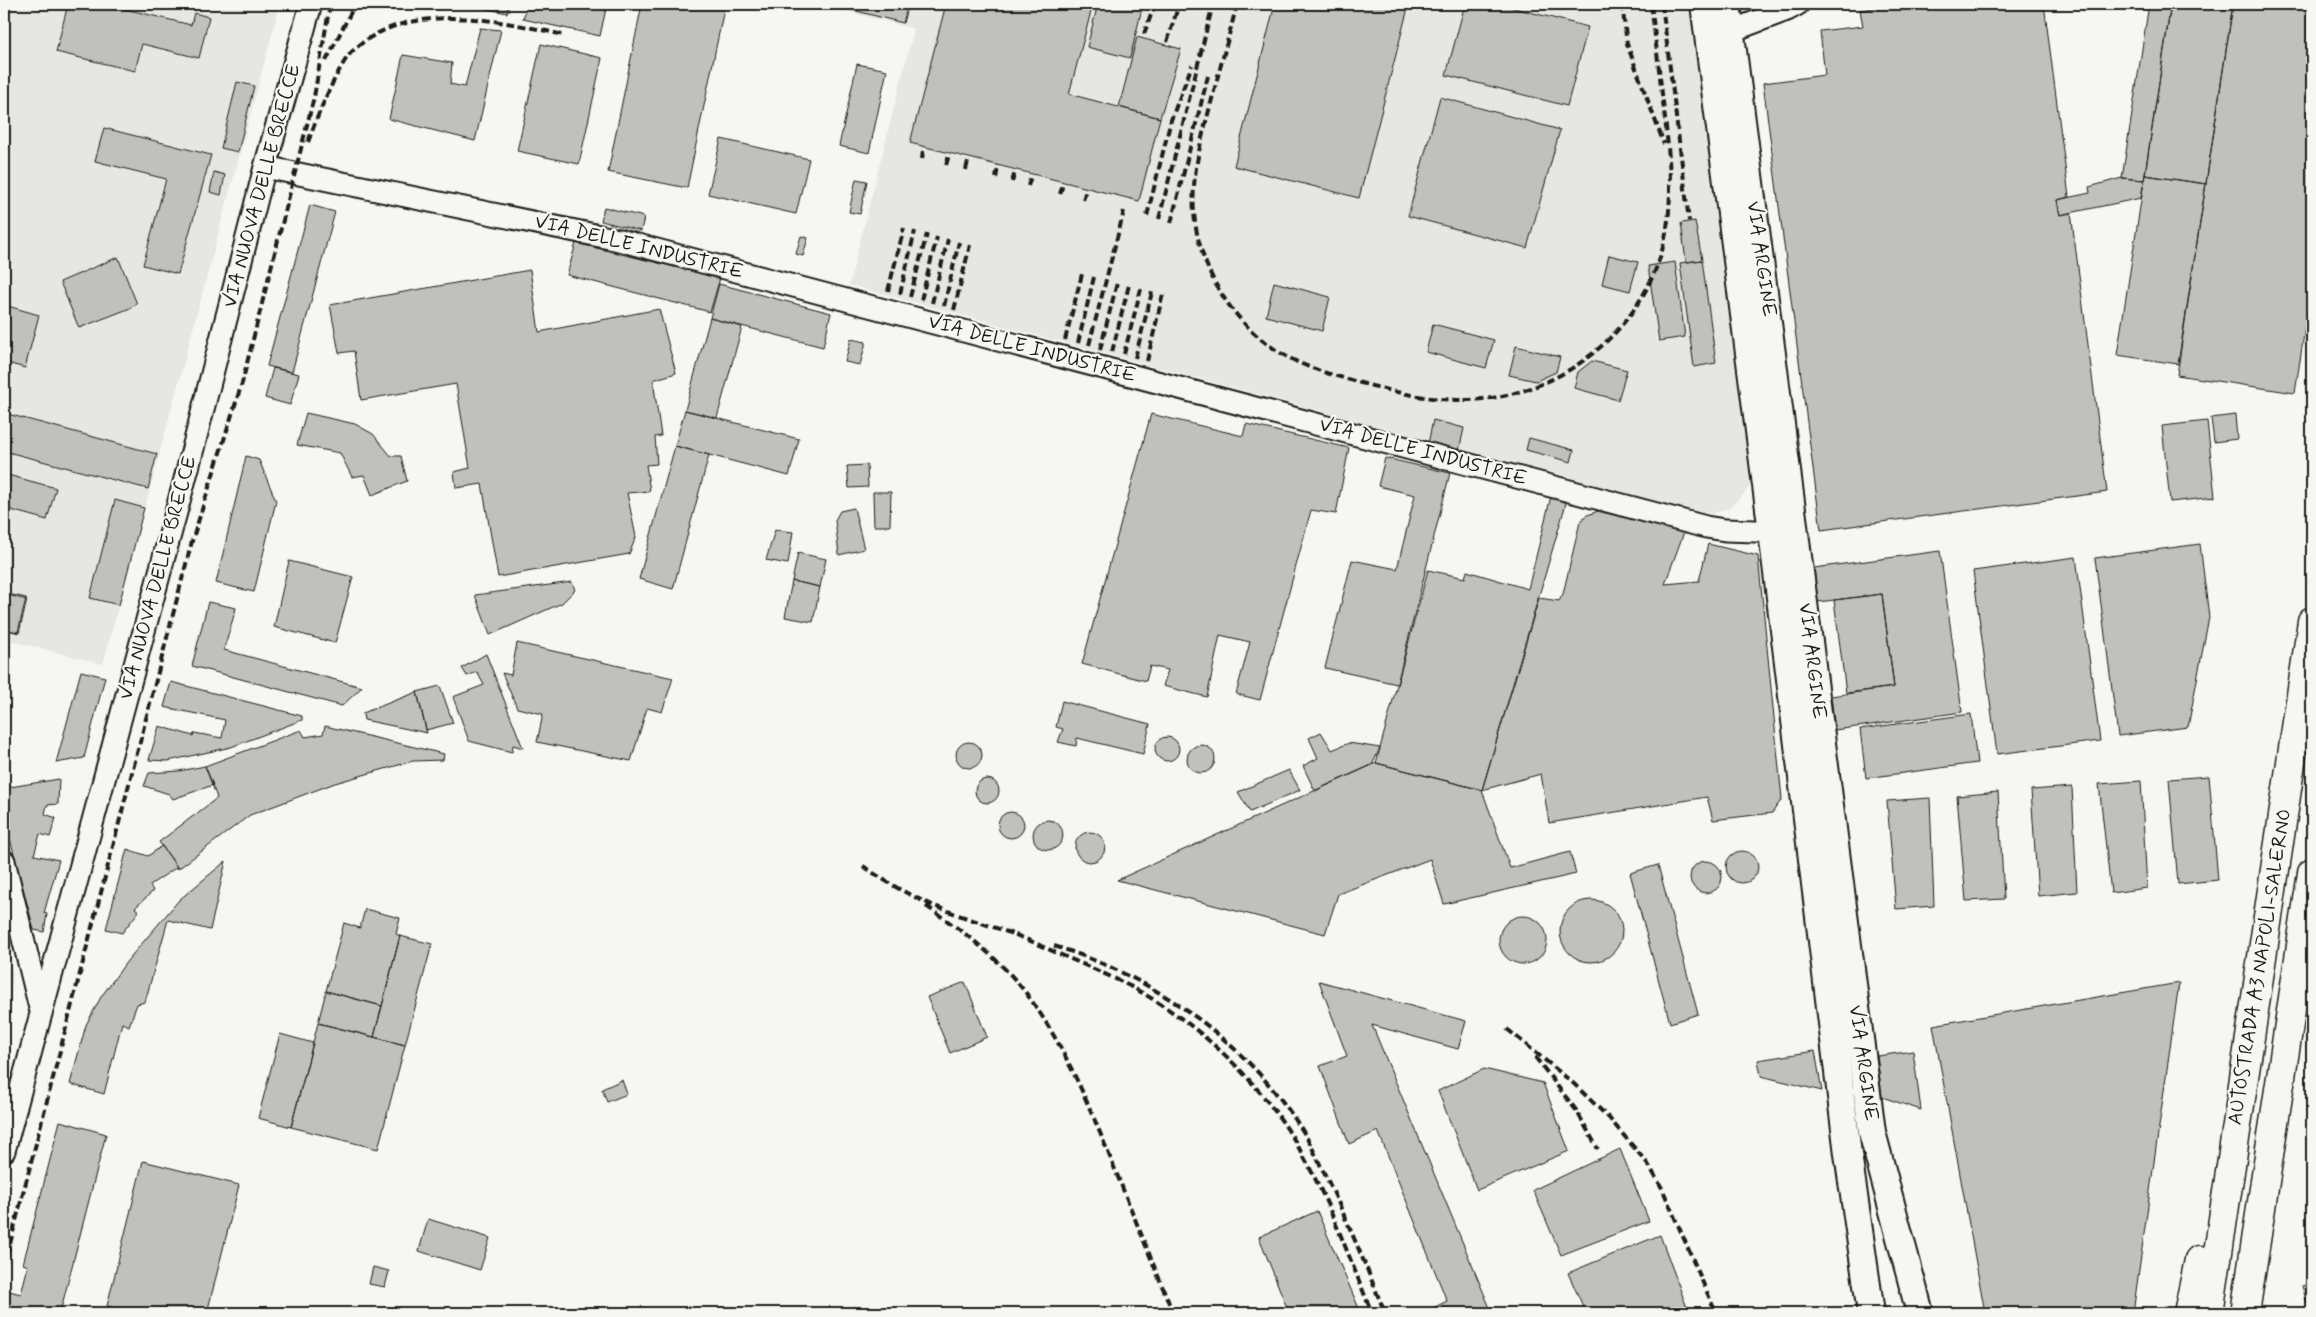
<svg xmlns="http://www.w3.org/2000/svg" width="2316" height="1317" viewBox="0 0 2316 1317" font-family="Mynerve,sans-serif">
<rect width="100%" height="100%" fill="#f6f6f2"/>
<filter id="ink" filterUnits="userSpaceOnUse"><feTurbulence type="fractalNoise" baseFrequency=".02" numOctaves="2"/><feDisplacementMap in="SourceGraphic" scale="10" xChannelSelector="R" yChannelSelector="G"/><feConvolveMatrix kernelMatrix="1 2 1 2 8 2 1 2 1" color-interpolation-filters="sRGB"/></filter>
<g filter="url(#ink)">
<!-- built -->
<path fill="#e6e6e2" d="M4 4H280L103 664 4 639Z
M819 4H1693L1753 480 1746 492 1729 508 1712 514 1697 512 849 285 914 29Z
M4 923 13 976 4 1056Z"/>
<!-- building -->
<path fill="#c0c0bd" stroke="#1c1c1c" d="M68 4H105L191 25 194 13 209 17 199 58 142 44 135 71 56 52Z
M464 4H509L507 13Z
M527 4H607L600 36 523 19Z
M642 4H725L687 188 608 172Z
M829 4H908L903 23Z
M946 4H1093L1069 94 1160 118 1139 201 910 143Z
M1098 4H1143L1130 58 1087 47Z
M1275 4H1409L1359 198 1234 166Z
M1465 4H1498L1588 27 1567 106 1446 75Z
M1904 4H2044L2069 197 2057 200 2060 215 2071 213 2107 492 1821 530 1763 83 1825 75 1820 31 1863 26 1860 10Z
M2149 4H2171L2144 180 2122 178Z
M2171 4H2233L2206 184 2145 175Z
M2233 4H2312V282L2295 393 2177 375Z
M480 28 501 30 475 141 389 119 403 55 452 63 450 84 465 87Z
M1137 37 1181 49 1160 118 1119 107Z
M541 44 602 58 579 164 517 151Z
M857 64 887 70 869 153 839 146Z
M237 82 254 86 238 152 221 148Z
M1440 97 1560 130 1527 248 1408 216Z
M104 128 211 155 178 274 143 265 166 179 95 161Z
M721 139 809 159 796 214 708 194Z
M214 172 225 175 221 195 210 192Z
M2145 175 2206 184 2178 364 2117 355Z
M2122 178 2144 180 2141 198 2060 215 2057 200 2090 193 2089 187Z
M856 179 867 181 860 214 849 212Z
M310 205 335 212 292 372 267 366Z
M604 207 644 217 641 231 601 221Z
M1695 221 1702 260 1686 262 1681 223Z
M801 236 808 238 803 256 796 254Z
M576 243 720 278 710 312 567 275Z
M1609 255 1638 262 1630 291 1602 284Z
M118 257 137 304 128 309 79 328 60 282Z
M1702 260 1716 363 1694 367 1680 263Z
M1675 262 1685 337 1659 341 1648 266Z
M530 270 539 332 659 309 676 373 653 380 661 436 655 437 657 464 646 465 650 491 627 493 636 537 629 554 498 577 482 484 456 488 454 472 470 468 456 384 361 400 354 351 339 353 330 305Z
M1274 282 1330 297 1322 331 1266 316Z
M719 284 831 313 823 347 710 318Z
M4 305 39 315 25 368 4 362Z
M710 318 742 327 717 418 685 410Z
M1433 324 1494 340 1486 368 1426 352Z
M851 339 866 342 860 365 845 362Z
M1516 346 1560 357 1556 372 1536 381 1509 375Z
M1592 361 1627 370 1618 400 1574 388 1578 372Z
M273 368 299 374 290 405 265 398Z
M685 410 799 439 789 476 675 446Z
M4 413 157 454 148 489 4 451Z
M306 413 355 424 373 434 391 456H401L407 481 372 495 364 475 352 477 340 453 297 445Z
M1151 414 1243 436 1246 424 1349 448 1336 514 1311 510 1260 700 1236 694 1250 642 1220 635 1207 697 1163 686 1168 670 1150 666 1146 681 1082 664Z
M2235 415 2237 439 2214 442 2211 418Z
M1433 420 1464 428 1459 451 1428 444Z
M2207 421 2215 497 2170 502 2162 426Z
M1529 438 1574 450 1571 462 1526 450Z
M675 446 709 455 673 589 639 579Z
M246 456 259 460 276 501 254 592 216 583Z
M1385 458 1450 473 1397 684 1325 668 1352 560 1397 569 1415 495 1378 486Z
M867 465 868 487 849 488 847 466Z
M4 474 56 488 47 520 4 508Z
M873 492H891L890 526H874Z
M1551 496 1567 500 1482 790 1376 763 1428 570 1465 578 1467 571 1528 589Z
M115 500 144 508 119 605 90 598Z
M854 508 864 549 839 555 835 520 840 511Z
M1598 511 1684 532 1665 584 1699 581 1708 544 1758 556 1782 799 1772 813 1713 820 1707 797 1549 823 1541 774 1482 790 1539 598 1559 601 1563 594 1580 522 1585 516Z
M775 530 793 532 788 564 766 560Z
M2200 544 2209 617 2188 727 2118 736 2095 558Z
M1940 551 1962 712 1835 730 1831 696 1894 687 1882 594 1818 602 1814 568Z
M798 553 826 559 820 587 792 581Z
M2076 557 2100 741 1997 754 1973 571Z
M289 561 353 577 335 643 274 627Z
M792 581 820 587 813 622 785 617Z
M572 582 575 590 562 603 490 635 475 595Z
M4 593 26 598 18 632 4 629Z
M4 594 27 600 19 633 4 629Z
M1882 594 1894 687 1846 693 1834 600Z
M208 602 236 608 224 650 362 687 342 706 192 666Z
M517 643 673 678 662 712 647 708 631 761 537 742 543 714 517 708 502 673 511 675Z
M486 654 523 748 513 745 512 752 469 741 453 697 484 685 477 672 467 676 462 668Z
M81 671 105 677 84 758 56 763Z
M171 682 302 716V720L231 747 168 761 149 760 159 726 193 736 194 733 222 738 225 720 164 707Z
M440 686 453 723 426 730 417 692Z
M417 692 427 733 364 720 363 713Z
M1062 701 1150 724 1143 754 1077 738 1076 746 1058 742 1063 729 1056 727Z
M1971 714 1977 763 1866 778 1860 729Z
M325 726 444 754 443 760 413 761 335 783 250 815 178 869 177 867 159 842 217 798 205 766 301 730 305 737 323 734Z
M1321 732 1332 750 1349 743 1380 748 1372 765 1315 791 1303 766 1318 758 1309 738Z
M1155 749a12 12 0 1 1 24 0a12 12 0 1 1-24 0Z
M956 755a13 13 0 1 1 26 0a13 13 0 1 1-26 0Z
M1187 759a14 14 0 1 1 28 0a14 14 0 1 1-28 0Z
M1376 763 1482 790 1510 868 1570 852 1576 874 1444 904 1430 859 1338 894 1325 934 1117 880Z
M205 766 213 785 173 799 169 794 144 786 149 773 179 771Z
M1289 770 1300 790 1250 812 1238 792Z
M2209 776 2218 880 2178 884 2169 779Z
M975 791a12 12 0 1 1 24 0a12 12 0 1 1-24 0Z
M59 779 58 804 47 805 45 814 56 818 50 837 40 834 34 855 59 860 44 913 47 914 44 932 34 930 4 816V788Z
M2141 781 2147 888 2111 893 2099 784Z
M2072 787 2077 892 2038 896 2031 790Z
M1998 792 2004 899 1966 901 1957 796Z
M1930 798 1934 906 1896 909 1887 801Z
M998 825a13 13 0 1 1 26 0a13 13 0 1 1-26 0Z
M1033 835a15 15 0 1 1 30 0a15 15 0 1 1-30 0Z
M1075 847a15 15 0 1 1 30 0a15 15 0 1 1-30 0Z
M162 846 177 867 150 885 153 891 135 908 139 911 122 933 106 929 127 849 148 856Z
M1726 867a16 16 0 1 1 32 0a16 16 0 1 1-32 0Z
M226 861 210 930 168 920 145 1002 137 1004 129 1026 122 1023 104 1094 70 1084 86 1025 101 997 127 961 179 900Z
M1690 877a16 16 0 1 1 32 0a16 16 0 1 1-32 0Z
M1658 865 1698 1014 1670 1023 1630 873Z
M1560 931a31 31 0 1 1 62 0a31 31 0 1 1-62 0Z
M365 909 400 918 396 934 400 936 382 1006 326 991 344 923 360 928Z
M1499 940a24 24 0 1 1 48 0a24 24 0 1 1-48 0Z
M400 936 432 944 405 1045 374 1037Z
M1319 981 1466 1021 1458 1049 1372 1025 1492 1313 1425 1312 1447 1301 1378 1131 1349 1144 1320 1066 1347 1056Z
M965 982 987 1037 950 1053 927 997Z
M2179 983 2133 1313H1985L1933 1025Z
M326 991 382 1006 374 1037 318 1023Z
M318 1023 405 1045 378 1149 291 1127Z
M280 1034 313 1043 291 1127 258 1118Z
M1815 1051 1822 1091 1761 1076 1758 1060Z
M1913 1051 1921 1110 1882 1097 1877 1056Z
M1484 1069 1543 1083 1569 1151 1477 1190 1438 1091Z
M622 1080 627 1094 607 1102 602 1089Z
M60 1121 106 1134 60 1313H4L9 1291 21 1294 28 1266 23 1264Z
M1620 1149 1649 1221 1561 1255 1533 1190Z
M143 1161 239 1185 207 1313H125V1311L107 1306Z
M1317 1211 1361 1313H1289L1259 1237Z
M428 1219 490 1238 480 1270 419 1251Z
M1660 1235 1689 1313H1586L1568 1273Z
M373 1267 389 1271 385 1287 369 1284Z
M2312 1283V1313H2310L2302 1286Z"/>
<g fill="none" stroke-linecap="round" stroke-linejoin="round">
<defs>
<path id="minor" d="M1731 31 1787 10 1798 4
M265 167 619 240 1706 527 1725 530 1788 532
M4 861 40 1008
M4 1151 189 464 265 167 311 4"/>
<path id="tertiary" d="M1704 4 1772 532 1848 1154 1871 1313
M1727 4 1872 1132 1920 1313"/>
<path id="motorway" d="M2188 1313 2199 1260
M2209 1313 2312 621
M2245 1313 2312 873"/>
</defs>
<!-- minor casing -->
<use href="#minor" stroke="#1c1c1c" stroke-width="25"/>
<!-- tertiary casing -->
<use href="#tertiary" stroke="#1c1c1c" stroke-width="30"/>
<!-- motorway casing -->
<use href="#motorway" stroke="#1c1c1c" stroke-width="31"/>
<!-- minor -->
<use href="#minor" stroke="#f6f6f2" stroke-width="21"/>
<!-- tertiary -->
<use href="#tertiary" stroke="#f6f6f2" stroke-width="26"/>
<!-- motorway -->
<use href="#motorway" stroke="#f6f6f2" stroke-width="28"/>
<!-- rail -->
<path stroke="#1c1c1c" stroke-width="4" stroke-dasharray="8 4" stroke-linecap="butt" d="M1237 4C1229 36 1220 67 1212 99 1201 141 1188 184 1196 228 1205 279 1236 325 1279 352 1304 368 1333 375 1361 383 1394 392 1428 400 1463 400 1552 400 1635 339 1661 254 1676 204 1669 152 1663 102 1659 69 1655 36 1651 4
M1622 4 1627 44 1664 144
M1662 4 1689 221
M1144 34 1155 4
M1167 42 1179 4
M326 61 355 4
M308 142C319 112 331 82 348 56 398 0 495 18 563 35
M922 159 923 151
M946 165 949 155
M966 170 968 161
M996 178 998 168
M1012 182 1015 172
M1028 186 1031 176
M1060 194 1063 184
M1083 200 1086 190
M1147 216 1171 120 1192 65
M1159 219 1213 4
M1171 223 1208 76
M888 291 904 228
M900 294 915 231
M910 297 927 234
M921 300 937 237
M932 303 948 239
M944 306 959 242
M954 310 970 245
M1065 340 1082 274
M1078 343 1094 277
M1089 345 1124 211
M1100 350 1117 283
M1112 352 1129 285
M1124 354 1141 289
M1135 358 1152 292
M1147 361 1163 294
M863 866C876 875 890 884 905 892 945 914 992 924 1035 943 1073 961 1115 976 1151 998 1214 1037 1272 1095 1306 1161 1332 1209 1351 1262 1372 1313
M926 906C963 931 999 958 1026 993 1064 1044 1088 1103 1112 1162 1132 1212 1153 1263 1173 1313
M1054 946C1155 977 1248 1042 1304 1133 1313 1148 1320 1165 1328 1181 1349 1224 1367 1269 1385 1313
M1507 1029 1573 1083 1609 1118 1648 1164 1662 1188 1716 1313
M1535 1057 1576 1110 1598 1149
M4 1267 192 541 242 383 314 97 330 4"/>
</g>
</g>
<g text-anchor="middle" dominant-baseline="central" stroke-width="4.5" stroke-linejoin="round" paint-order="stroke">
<!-- street labels -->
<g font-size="20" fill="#1c1c1c" stroke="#f6f6f2">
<text transform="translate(262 186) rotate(-75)">VIA NUOVA DELLE BRECCE</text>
<text transform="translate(639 247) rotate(14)">VIA DELLE INDUSTRIE</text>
<text transform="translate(1761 259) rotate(82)">VIA ARGINE</text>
<text transform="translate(1032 349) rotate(15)">VIA DELLE INDUSTRIE</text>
<text transform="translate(1423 452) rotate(15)">VIA DELLE INDUSTRIE</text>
<text transform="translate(158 578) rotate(-75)">VIA NUOVA DELLE BRECCE</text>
<text transform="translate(1812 661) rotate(83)">VIA ARGINE</text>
<text transform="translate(2260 967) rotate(-81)">AUTOSTRADA A3 NAPOLI-SALERNO</text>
<text transform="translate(1863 1063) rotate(82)">VIA ARGINE</text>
</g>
</g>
<!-- margin -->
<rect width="2316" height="1317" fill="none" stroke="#f6f6f2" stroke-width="20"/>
<rect x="10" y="10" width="2296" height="1297" fill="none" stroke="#1c1c1c" stroke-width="2" filter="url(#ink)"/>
</svg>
